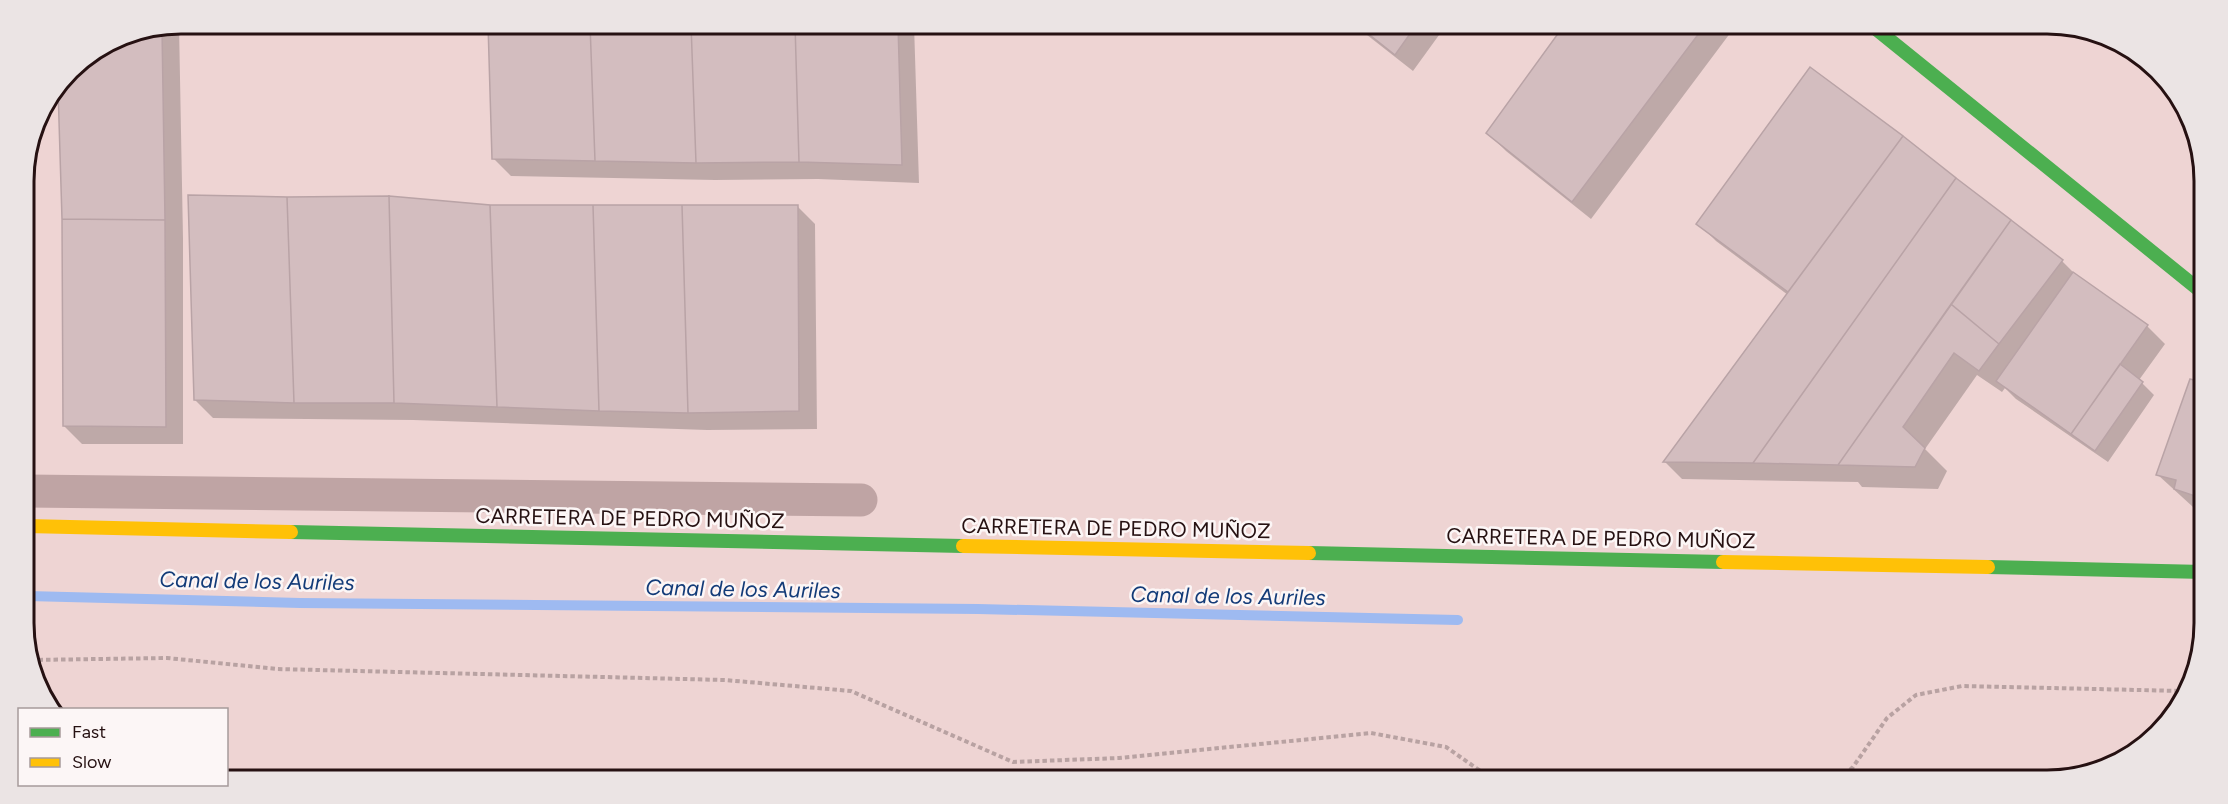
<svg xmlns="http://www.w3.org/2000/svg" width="2228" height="804" viewBox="0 0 2228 804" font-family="Figtree,sans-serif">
<rect width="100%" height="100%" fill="#eed4d3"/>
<!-- shadow -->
<path fill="#0003" d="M179 24 183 238V444H82L64 426V219L77 63 122 36Z
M489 24H914L919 183 818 179 715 180 511 176 493 158Z
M1353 24H1447L1413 71Z
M1567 24H1737L1591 219 1506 151 1488 133Z
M2135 58 2165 78 2168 85 2136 59Z
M1810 69 2062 261 2077 276 2147 326 2165 344 2139 380 2154 395 2108 462 2016 399 2005 388 2002 392 1977 375 1925 449 1947 471 1938 489 1862 487 1858 482 1682 479 1665 462 1788 295 1716 241 1698 223Z
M490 206H797L815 224 817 429 707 430 413 420 213 418 195 400Z
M2191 381 2203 383 2204 510 2193 507 2158 475Z"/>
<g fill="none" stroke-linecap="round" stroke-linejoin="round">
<!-- stream -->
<path stroke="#9ebaf1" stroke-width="10" d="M27 596 300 603 978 609 1458 620"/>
</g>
<!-- building -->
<path fill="#d3bdbf" stroke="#b9a3a6" stroke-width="1.5" d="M488 24H590L595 161 492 159Z
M590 24H691L696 163 595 161Z
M691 24H795L799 162 696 163Z
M795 24H898L902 165 799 162Z
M1356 24H1417L1395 55Z
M1565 24H1706L1572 202 1486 133Z
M162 28 165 220 62 219 58 88 77 63 122 36Z
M1810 67 1903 136 1788 292 1696 224Z
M1903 136 1956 178 1753 463 1663 462Z
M1956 178 2011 220 1838 465 1753 463Z
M188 195 287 197 294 403 194 400Z
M389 196 490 205 497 407 394 403Z
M389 196 394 403H294L287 197Z
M490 205H593L599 411 497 407Z
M593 205H682L688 413 599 411Z
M682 205H798L799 411 688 413Z
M62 219 165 220 166 427 63 426Z
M2011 220 2063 260 1999 344 1951 304Z
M2073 272 2148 325 2071 434 1996 381Z
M1951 304 1999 344 1979 371 1954 353 1903 427 1925 448 1915 467 1838 465Z
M2120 364 2143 382 2095 451 2071 434Z
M2190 379 2203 382 2204 499 2174 489 2176 480 2156 475Z"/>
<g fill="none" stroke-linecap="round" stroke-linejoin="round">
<!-- path -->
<path stroke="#b8a2a2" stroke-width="4" stroke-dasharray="4.5 3" stroke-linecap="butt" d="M31 660 167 658 277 669 725 680 851 691 1013 762 1119 758 1371 733 1446 747 1479 770 1482 780
M1839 780 1853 767 1887 718 1916 695 1962 686 2183 691"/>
<!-- street -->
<path stroke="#bfa4a4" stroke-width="33" d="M26 491 861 500"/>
<!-- fast -->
<path stroke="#4caf50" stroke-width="14" d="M1870 24 2203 293
M291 532 963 546
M1309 553 1723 562
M1988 567 2204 572"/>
<!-- slow -->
<path stroke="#ffc107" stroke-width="14" d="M26 526 291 532
M963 546 1309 553
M1723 562 1988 567"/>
</g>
<g text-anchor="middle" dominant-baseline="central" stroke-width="5" stroke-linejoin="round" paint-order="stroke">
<!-- street labels -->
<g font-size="21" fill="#261112" stroke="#fcf6f6">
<text transform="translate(630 518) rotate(1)">CARRETERA DE PEDRO MUÑOZ</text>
<text transform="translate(1116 528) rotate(1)">CARRETERA DE PEDRO MUÑOZ</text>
<text transform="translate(1601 538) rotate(1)">CARRETERA DE PEDRO MUÑOZ</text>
</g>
<!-- water labels -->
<g font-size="22" font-style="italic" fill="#133b78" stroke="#fcf6f6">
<text transform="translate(257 581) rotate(1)">Canal de los Auriles</text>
<text transform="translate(743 589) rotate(1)">Canal de los Auriles</text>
<text transform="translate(1228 596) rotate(1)">Canal de los Auriles</text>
</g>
</g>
<!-- crop -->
<path d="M0 0H2228V804H0ZM181 34H2047A147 147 0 0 1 2194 181V623A147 147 0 0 1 2047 770H181A147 147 0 0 1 34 623V181A147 147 0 0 1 181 34Z" fill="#ebe4e4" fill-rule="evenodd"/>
<path fill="none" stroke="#261112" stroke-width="3" d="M181 34H2047A147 147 0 0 1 2194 181V623A147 147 0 0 1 2047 770H181A147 147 0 0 1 34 623V181A147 147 0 0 1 181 34Z"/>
<!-- legend -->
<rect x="18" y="708" width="210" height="78" fill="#fcf6f6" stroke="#a69a9b" stroke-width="1.5"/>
<rect x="30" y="728" width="30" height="9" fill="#4caf50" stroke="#a69a9b" stroke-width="1.5"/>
<text x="72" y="738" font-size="18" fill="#261112">Fast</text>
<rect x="30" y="758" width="30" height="9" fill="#ffc107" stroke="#a69a9b" stroke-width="1.5"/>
<text x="72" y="768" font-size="18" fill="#261112">Slow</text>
</svg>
